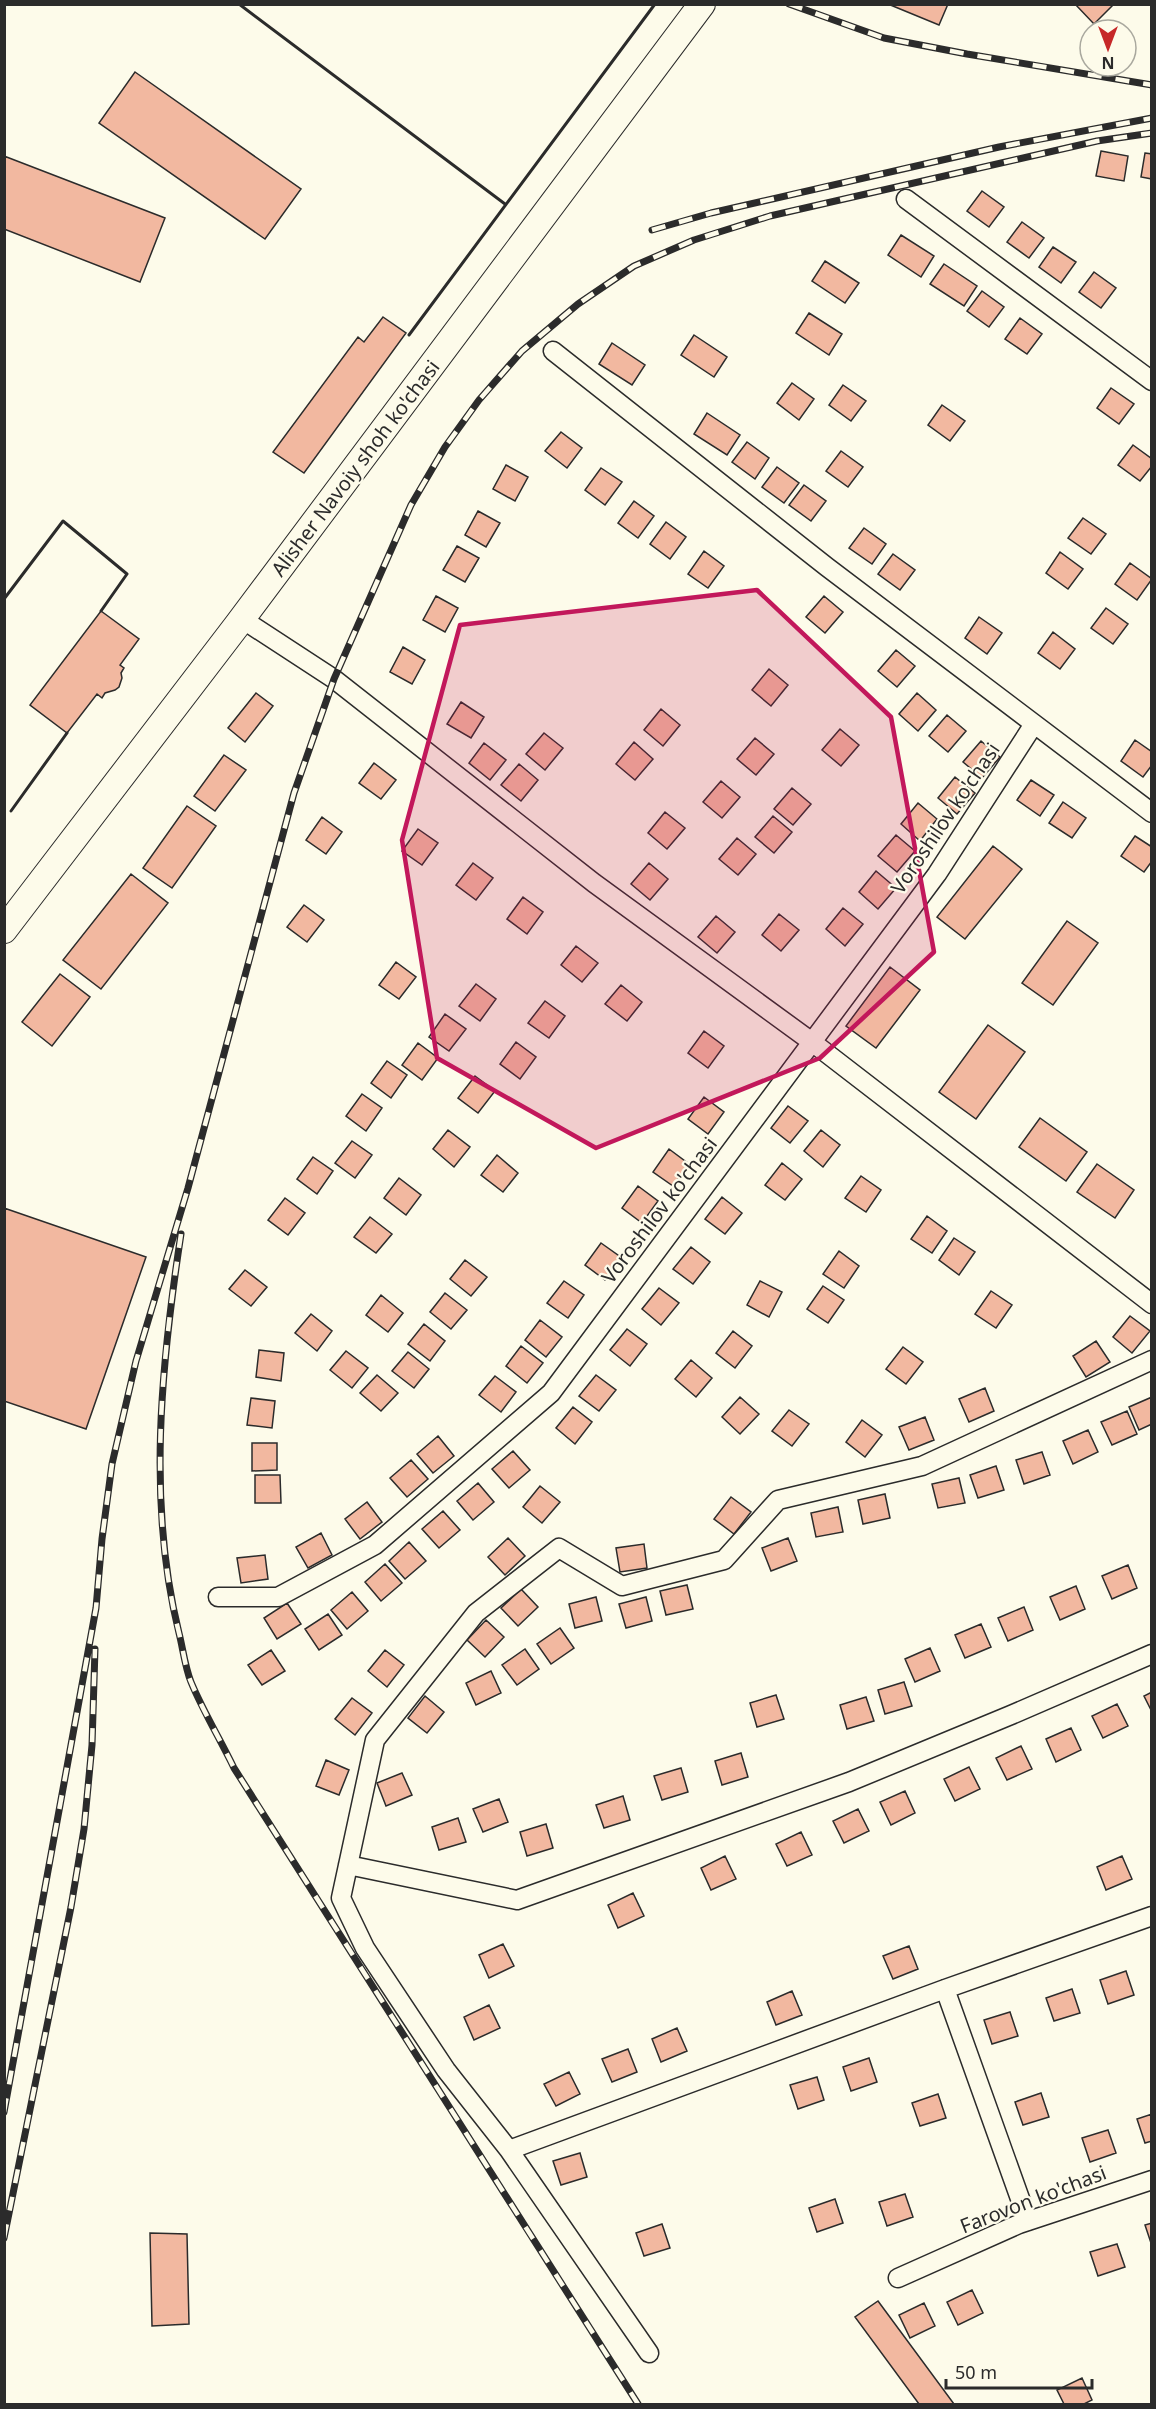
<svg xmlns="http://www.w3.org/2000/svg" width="1156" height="2409" viewBox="0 0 1156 2409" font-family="'Noto Sans',sans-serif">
<rect width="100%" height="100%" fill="#fdfbea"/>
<!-- building -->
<path fill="#f2b8a0" stroke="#2b2b2b" stroke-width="1.5" d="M888 4H948L939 25Z
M1075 4H1114L1094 24Z
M135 72 301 189 265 239 99 123Z
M1101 151 1128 156 1124 181 1096 176Z
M1145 153 1152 154V179L1141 177Z
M4 156 165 218 140 282 4 229Z
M982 191 1004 207 989 227 967 211Z
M1022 222 1044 238 1029 258 1007 242Z
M901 235 934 256 921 277 888 255Z
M1053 247 1076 262 1061 283 1039 267Z
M825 261 859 283 845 303 812 281Z
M944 264 977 286 964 306 930 284Z
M1094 272 1116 288 1101 308 1079 292Z
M982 291 1004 307 989 327 967 311Z
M809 313 842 334 829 355 796 333Z
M383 317 406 333 304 473 273 452 358 337 364 342Z
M1020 318 1042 334 1027 354 1005 339Z
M694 335 727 357 714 377 681 355Z
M612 343 645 365 632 385 599 364Z
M792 383 814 399 799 420 777 403Z
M843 385 866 401 851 421 829 405Z
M1111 388 1134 404 1119 424 1097 408Z
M942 405 965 421 950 441 928 425Z
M707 413 740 435 727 455 694 434Z
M561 432 582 448 567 468 545 451Z
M747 442 769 458 755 479 732 462Z
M1133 445 1152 459V466L1140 481 1118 465Z
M841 451 863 467 848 487 826 471Z
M506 465 528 477 515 501 493 489Z
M777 467 799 483 784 503 762 487Z
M601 468 622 482 605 505 585 490Z
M804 485 826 501 811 521 789 505Z
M634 501 654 516 638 538 618 523Z
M478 511 500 523 486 547 465 535Z
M1083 518 1106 534 1091 554 1068 538Z
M666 522 686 537 670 559 650 544Z
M864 528 886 544 872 564 849 548Z
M457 546 479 558 465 582 443 570Z
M704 551 724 566 708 588 688 574Z
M1060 552 1083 569 1068 589 1046 573Z
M893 554 915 570 900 590 878 574Z
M1130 563 1152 579 1137 600 1115 584Z
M436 596 458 608 445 632 423 620Z
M824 596 843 612 825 633 806 617Z
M1106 608 1128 624 1113 644 1091 628Z
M101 611 139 639 120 665 124 668 121 673 122 678 119 687 115 690 105 693 102 698 97 694 67 733 30 705Z
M979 617 1002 633 987 654 965 638Z
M1053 632 1075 649 1060 669 1038 653Z
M403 647 425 660 412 684 390 672Z
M896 650 915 666 897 687 878 671Z
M769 669 788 685 771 706 752 690Z
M256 693 273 706 245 742 228 728Z
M917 693 936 710 918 731 899 714Z
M461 702 484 717 471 738 447 724Z
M661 709 680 725 663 746 644 730Z
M947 715 966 731 948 752 929 736Z
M840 729 859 745 841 766 822 750Z
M544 733 563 748 545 770 526 754Z
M755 738 774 754 756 775 737 759Z
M1135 740 1152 752V765L1143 777 1121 761Z
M981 741 1000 757 982 778 963 762Z
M634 742 653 759 635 780 616 764Z
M484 743 506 760 490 780 469 763Z
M224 755 246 770 215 811 194 796Z
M374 763 396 780 381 799 359 783Z
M519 764 538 780 521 801 501 785Z
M955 777 975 793 957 814 938 798Z
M1031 780 1054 795 1040 816 1017 800Z
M721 781 740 797 722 818 703 802Z
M792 788 811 804 793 825 774 809Z
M1063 802 1086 818 1072 838 1049 823Z
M918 803 937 819 920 841 901 824Z
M187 806 216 826 172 888 143 868Z
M665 812 685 828 667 849 648 833Z
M773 816 792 832 774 853 755 837Z
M322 817 342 832 326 854 306 840Z
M418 829 438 843 422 865 402 851Z
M896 835 915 851 897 872 878 856Z
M1135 836 1152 847V861L1144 872 1121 856Z
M737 838 756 854 738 875 719 859Z
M993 846 1022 869 965 939 937 917Z
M473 863 493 878 476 900 456 885Z
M649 863 668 879 650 900 631 884Z
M876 871 896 888 878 909 859 892Z
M131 874 168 903 101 989 63 960Z
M523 897 543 912 527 934 507 919Z
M304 905 324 920 307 942 287 927Z
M843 908 863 924 845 946 826 929Z
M779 914 799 930 781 951 762 935Z
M716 916 735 932 717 953 698 937Z
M1067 921 1098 943 1053 1005 1022 983Z
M576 946 598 963 582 982 561 965Z
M396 962 416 977 399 999 379 985Z
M890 967 920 990 876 1048 846 1026Z
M60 974 90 997 52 1046 22 1022Z
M476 984 496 999 480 1021 459 1006Z
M621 985 642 1002 627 1021 605 1004Z
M545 1001 565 1016 549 1038 528 1023Z
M445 1014 466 1029 449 1051 429 1037Z
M988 1025 1025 1052 976 1119 939 1092Z
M704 1031 724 1046 708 1068 688 1053Z
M516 1042 536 1057 520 1079 500 1064Z
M418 1043 438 1058 422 1080 402 1065Z
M387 1061 407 1075 391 1098 371 1083Z
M475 1076 495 1091 478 1113 458 1098Z
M362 1094 382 1108 366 1131 346 1116Z
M704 1097 724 1112 708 1134 688 1119Z
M788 1106 808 1121 790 1143 771 1128Z
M1040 1118 1087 1152 1066 1181 1019 1147Z
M448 1130 470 1147 454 1167 433 1149Z
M821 1130 840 1145 823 1167 804 1151Z
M352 1141 372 1155 355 1178 335 1163Z
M669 1149 689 1164 673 1186 653 1172Z
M497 1155 518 1173 503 1192 481 1175Z
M313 1157 333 1171 317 1194 297 1179Z
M782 1163 802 1179 785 1200 765 1185Z
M1097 1164 1134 1190 1115 1218 1077 1192Z
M861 1176 881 1190 866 1212 845 1198Z
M399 1178 421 1195 406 1215 384 1198Z
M638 1186 658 1201 642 1223 622 1208Z
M722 1197 742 1213 725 1234 705 1219Z
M285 1198 305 1213 288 1235 268 1220Z
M4 1208 146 1257 86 1429 4 1401Z
M927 1216 947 1231 932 1253 911 1239Z
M370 1217 392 1234 376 1253 354 1237Z
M954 1238 975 1252 959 1275 939 1260Z
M601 1243 622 1258 605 1280 585 1265Z
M691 1247 710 1262 693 1284 673 1269Z
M839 1251 859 1266 844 1288 823 1274Z
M465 1260 487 1277 471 1296 450 1279Z
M245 1270 267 1287 251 1306 229 1289Z
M564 1281 584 1295 568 1318 547 1303Z
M760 1281 782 1292 769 1317 747 1305Z
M823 1286 844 1300 828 1323 807 1309Z
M659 1288 679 1303 661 1325 642 1309Z
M991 1291 1012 1305 996 1328 975 1314Z
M445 1293 467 1310 451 1329 430 1312Z
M381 1295 403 1313 388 1332 366 1315Z
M311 1314 332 1331 317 1351 295 1333Z
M1130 1316 1150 1331 1132 1353 1113 1337Z
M540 1320 562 1337 546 1357 525 1340Z
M424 1324 445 1341 430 1361 408 1344Z
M627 1329 647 1344 630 1366 610 1350Z
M733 1331 752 1346 735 1368 716 1353Z
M1096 1341 1110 1362 1086 1377 1073 1356Z
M521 1346 543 1363 527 1383 506 1366Z
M903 1347 923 1362 906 1384 886 1369Z
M259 1350 284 1353 281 1381 256 1377Z
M346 1351 368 1368 352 1388 330 1370Z
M408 1352 429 1369 414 1388 392 1371Z
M691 1360 712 1378 696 1397 675 1379Z
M377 1375 398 1393 381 1411 360 1393Z
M596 1375 616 1390 599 1411 579 1396Z
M495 1376 516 1392 501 1412 479 1395Z
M985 1388 994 1411 969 1422 959 1399Z
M740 1397 759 1414 740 1434 722 1417Z
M1152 1397V1424L1139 1430 1129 1407Z
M251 1398 275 1401 272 1428 247 1425Z
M573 1407 592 1422 575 1444 556 1428Z
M789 1410 809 1424 792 1446 772 1431Z
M1127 1411 1137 1434 1112 1445 1101 1422Z
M925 1417 934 1440 909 1450 899 1427Z
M862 1420 882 1435 865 1457 846 1442Z
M1088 1430 1098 1452 1073 1464 1063 1441Z
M438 1436 454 1456 433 1473 417 1454Z
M252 1443H277V1470L252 1471Z
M513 1451 530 1470 509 1488 492 1469Z
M1042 1452 1050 1475 1024 1484 1016 1460Z
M411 1460 428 1479 407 1497 390 1478Z
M996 1466 1004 1490 978 1498 970 1475Z
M255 1475H280L281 1503H255Z
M959 1478 965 1503 938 1508 932 1484Z
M478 1483 494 1502 473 1520 457 1501Z
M540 1486 560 1502 542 1523 523 1507Z
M885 1494 890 1518 863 1524 858 1500Z
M731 1497 751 1512 734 1534 714 1519Z
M367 1502 382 1522 360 1539 345 1519Z
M838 1507 843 1532 816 1537 811 1513Z
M443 1511 460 1530 439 1548 422 1529Z
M321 1533 332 1555 308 1568 296 1547Z
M508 1538 525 1556 505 1575 488 1557Z
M788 1538 797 1561 771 1571 762 1548Z
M409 1542 426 1561 405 1579 389 1561Z
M644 1544 647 1568 620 1572 616 1548Z
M265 1555 268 1579 241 1583 237 1558Z
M385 1564 402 1583 381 1601 365 1582Z
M1128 1565 1137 1588 1112 1599 1102 1576Z
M687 1585 693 1609 666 1615 660 1591Z
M1076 1586 1085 1609 1060 1620 1050 1597Z
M521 1589 538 1607 518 1626 501 1608Z
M352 1592 368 1611 347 1629 331 1610Z
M596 1597 602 1621 575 1628 569 1604Z
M646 1597 652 1621 626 1628 619 1604Z
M287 1603 301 1624 277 1639 264 1618Z
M1024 1607 1033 1630 1008 1641 998 1618Z
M328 1614 342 1635 319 1650 305 1629Z
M486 1620 504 1637 485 1657 467 1640Z
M981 1624 991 1647 965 1658 955 1635Z
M560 1628 574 1648 551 1664 537 1644Z
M930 1648 940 1671 915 1682 905 1659Z
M525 1649 539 1669 517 1685 502 1665Z
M271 1650 285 1671 262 1685 248 1665Z
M385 1650 404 1665 387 1687 368 1671Z
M491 1671 501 1693 476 1705 466 1683Z
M904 1682 912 1706 885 1714 878 1690Z
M1152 1692V1712L1144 1696Z
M776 1695 784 1719 757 1727 750 1703Z
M425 1696 444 1712 427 1733 408 1718Z
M866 1697 874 1721 847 1729 840 1705Z
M352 1698 372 1713 355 1735 335 1719Z
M1117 1704 1128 1726 1103 1738 1092 1716Z
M1071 1728 1081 1750 1056 1762 1046 1739Z
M1021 1746 1032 1769 1007 1780 996 1758Z
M741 1753 748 1777 722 1785 715 1761Z
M326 1760 349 1770 339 1795 316 1786Z
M969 1767 980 1789 955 1801 944 1779Z
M681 1768 688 1792 662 1800 654 1776Z
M402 1773 412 1795 386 1806 377 1783Z
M905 1791 915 1813 891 1825 880 1802Z
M623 1796 630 1820 604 1828 596 1805Z
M499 1799 508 1822 483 1832 473 1809Z
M858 1809 869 1831 844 1843 833 1821Z
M458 1818 466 1842 439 1850 432 1827Z
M546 1824 553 1848 527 1856 520 1832Z
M801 1832 812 1855 787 1866 776 1844Z
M725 1856 736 1879 711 1890 701 1868Z
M1122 1856 1132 1879 1106 1890 1097 1867Z
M633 1893 644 1916 618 1928 608 1905Z
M503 1944 514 1966 489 1978 479 1955Z
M909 1946 918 1969 893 1979 883 1956Z
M1126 1971 1134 1995 1108 2004 1100 1980Z
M1072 1989 1080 2013 1054 2021 1046 1998Z
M792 1991 802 2015 776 2025 767 2002Z
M489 2005 500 2028 474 2040 464 2017Z
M1010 2012 1018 2036 992 2044 984 2020Z
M677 2028 687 2051 661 2062 652 2039Z
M628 2049 637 2072 612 2082 602 2059Z
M869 2058 877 2082 851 2091 843 2067Z
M569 2072 580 2094 556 2106 544 2084Z
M817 2077 824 2100 798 2109 790 2085Z
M1041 2093 1049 2117 1023 2125 1015 2102Z
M938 2094 946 2118 920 2126 912 2103Z
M1152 2114V2141L1145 2143 1137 2119Z
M1108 2130 1116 2153 1090 2162 1082 2138Z
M580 2153 587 2177 561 2185 553 2161Z
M905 2194 913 2217 887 2226 879 2202Z
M835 2199 843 2223 817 2232 809 2208Z
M1152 2223V2246L1145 2225Z
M662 2224 670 2248 644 2256 636 2233Z
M150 2233 187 2234 189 2324 152 2326Z
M1117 2244 1125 2267 1098 2276 1090 2252Z
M972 2290 983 2313 958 2325 947 2302Z
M878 2301 954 2404H919L855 2317Z
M924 2303 935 2326 910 2338 899 2315Z
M1082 2378 1092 2400 1084 2404H1064L1057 2390Z"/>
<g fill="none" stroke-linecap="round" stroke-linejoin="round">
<defs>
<path id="street" d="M906 199 1152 381
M553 351 827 567 1152 813
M242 619 334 679 594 883 812 1042 1152 1304
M218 1597H278L375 1545 551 1393 937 874 1034 724
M348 1865 517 1900 849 1782 1011 1715 1152 1654
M945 1989 1028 2221
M509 2150 945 1989 1152 1916
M898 2278 1019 2224 1152 2180
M649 2353 509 2150 446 2070 365 1948 341 1898 375 1740 476 1613 559 1548 622 1586 724 1560 778 1500 922 1466 1152 1360"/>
<path id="secondary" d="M4 930 238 624 702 4"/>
</defs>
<!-- street casing -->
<use href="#street" stroke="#2b2b2b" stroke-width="21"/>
<!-- secondary casing -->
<use href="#secondary" stroke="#2b2b2b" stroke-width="28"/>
<!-- street -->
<use href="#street" stroke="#fdfbea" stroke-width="18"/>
<!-- secondary -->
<use href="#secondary" stroke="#fdfbea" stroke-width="26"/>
<defs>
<path id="rail" d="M789 4 884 38 967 54 1152 85
M652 230 711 213 999 147 1152 118
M181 1234C161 1365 147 1504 179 1633 183 1649 185 1667 191 1682 203 1711 220 1739 234 1768L638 2404
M4 2112 96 1608 102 1539 112 1464 136 1361 188 1188 294 793 334 679 411 505 445 447 479 400 522 351 578 304 634 266 694 240 770 216 1097 141 1152 133
M4 2238 71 1907 84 1829 92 1745 95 1649"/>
</defs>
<!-- rail casing -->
<use href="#rail" stroke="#2b2b2b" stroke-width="7"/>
<!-- rail -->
<use href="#rail" stroke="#fdfbea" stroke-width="4.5" stroke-dasharray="14" stroke-linecap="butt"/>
<!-- wall -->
<path stroke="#2b2b2b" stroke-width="3" d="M239 4 505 204
M409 335 655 4
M4 599 63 521 127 574 101 611
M11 811 67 733"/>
</g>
<!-- marked area -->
<path fill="#c2185b" fill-opacity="0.2" stroke="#c2185b" stroke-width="4.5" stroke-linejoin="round" d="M757 590 891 717 934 952 820 1058 596 1148 437 1058 402 840 460 625Z"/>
<g text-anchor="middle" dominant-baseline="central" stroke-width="4.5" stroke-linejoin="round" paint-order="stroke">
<!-- street labels -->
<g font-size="20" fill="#2b2b2b" stroke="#fdfbea">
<text transform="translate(355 468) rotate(-53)">Alisher Navoiy shoh ko'chasi</text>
<text transform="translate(945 818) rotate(-56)">Voroshilov ko'chasi</text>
<text transform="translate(659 1210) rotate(-53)">Voroshilov ko'chasi</text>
<text transform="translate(1033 2199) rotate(-21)">Farovon ko'chasi</text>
</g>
</g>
<!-- border -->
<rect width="1156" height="2409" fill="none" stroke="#2b2b2b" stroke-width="12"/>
<!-- north arrow -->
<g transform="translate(1108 48) rotate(180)"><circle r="28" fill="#fdfbea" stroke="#a9a89e" stroke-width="1.5"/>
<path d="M0-4.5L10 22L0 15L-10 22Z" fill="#c62828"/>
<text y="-9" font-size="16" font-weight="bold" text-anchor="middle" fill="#2b2b2b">N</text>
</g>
<!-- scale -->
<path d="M946 2379v9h146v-9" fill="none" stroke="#2b2b2b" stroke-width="3"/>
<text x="955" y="2379" font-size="18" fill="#2b2b2b" stroke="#fdfbea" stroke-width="4.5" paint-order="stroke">50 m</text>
</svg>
